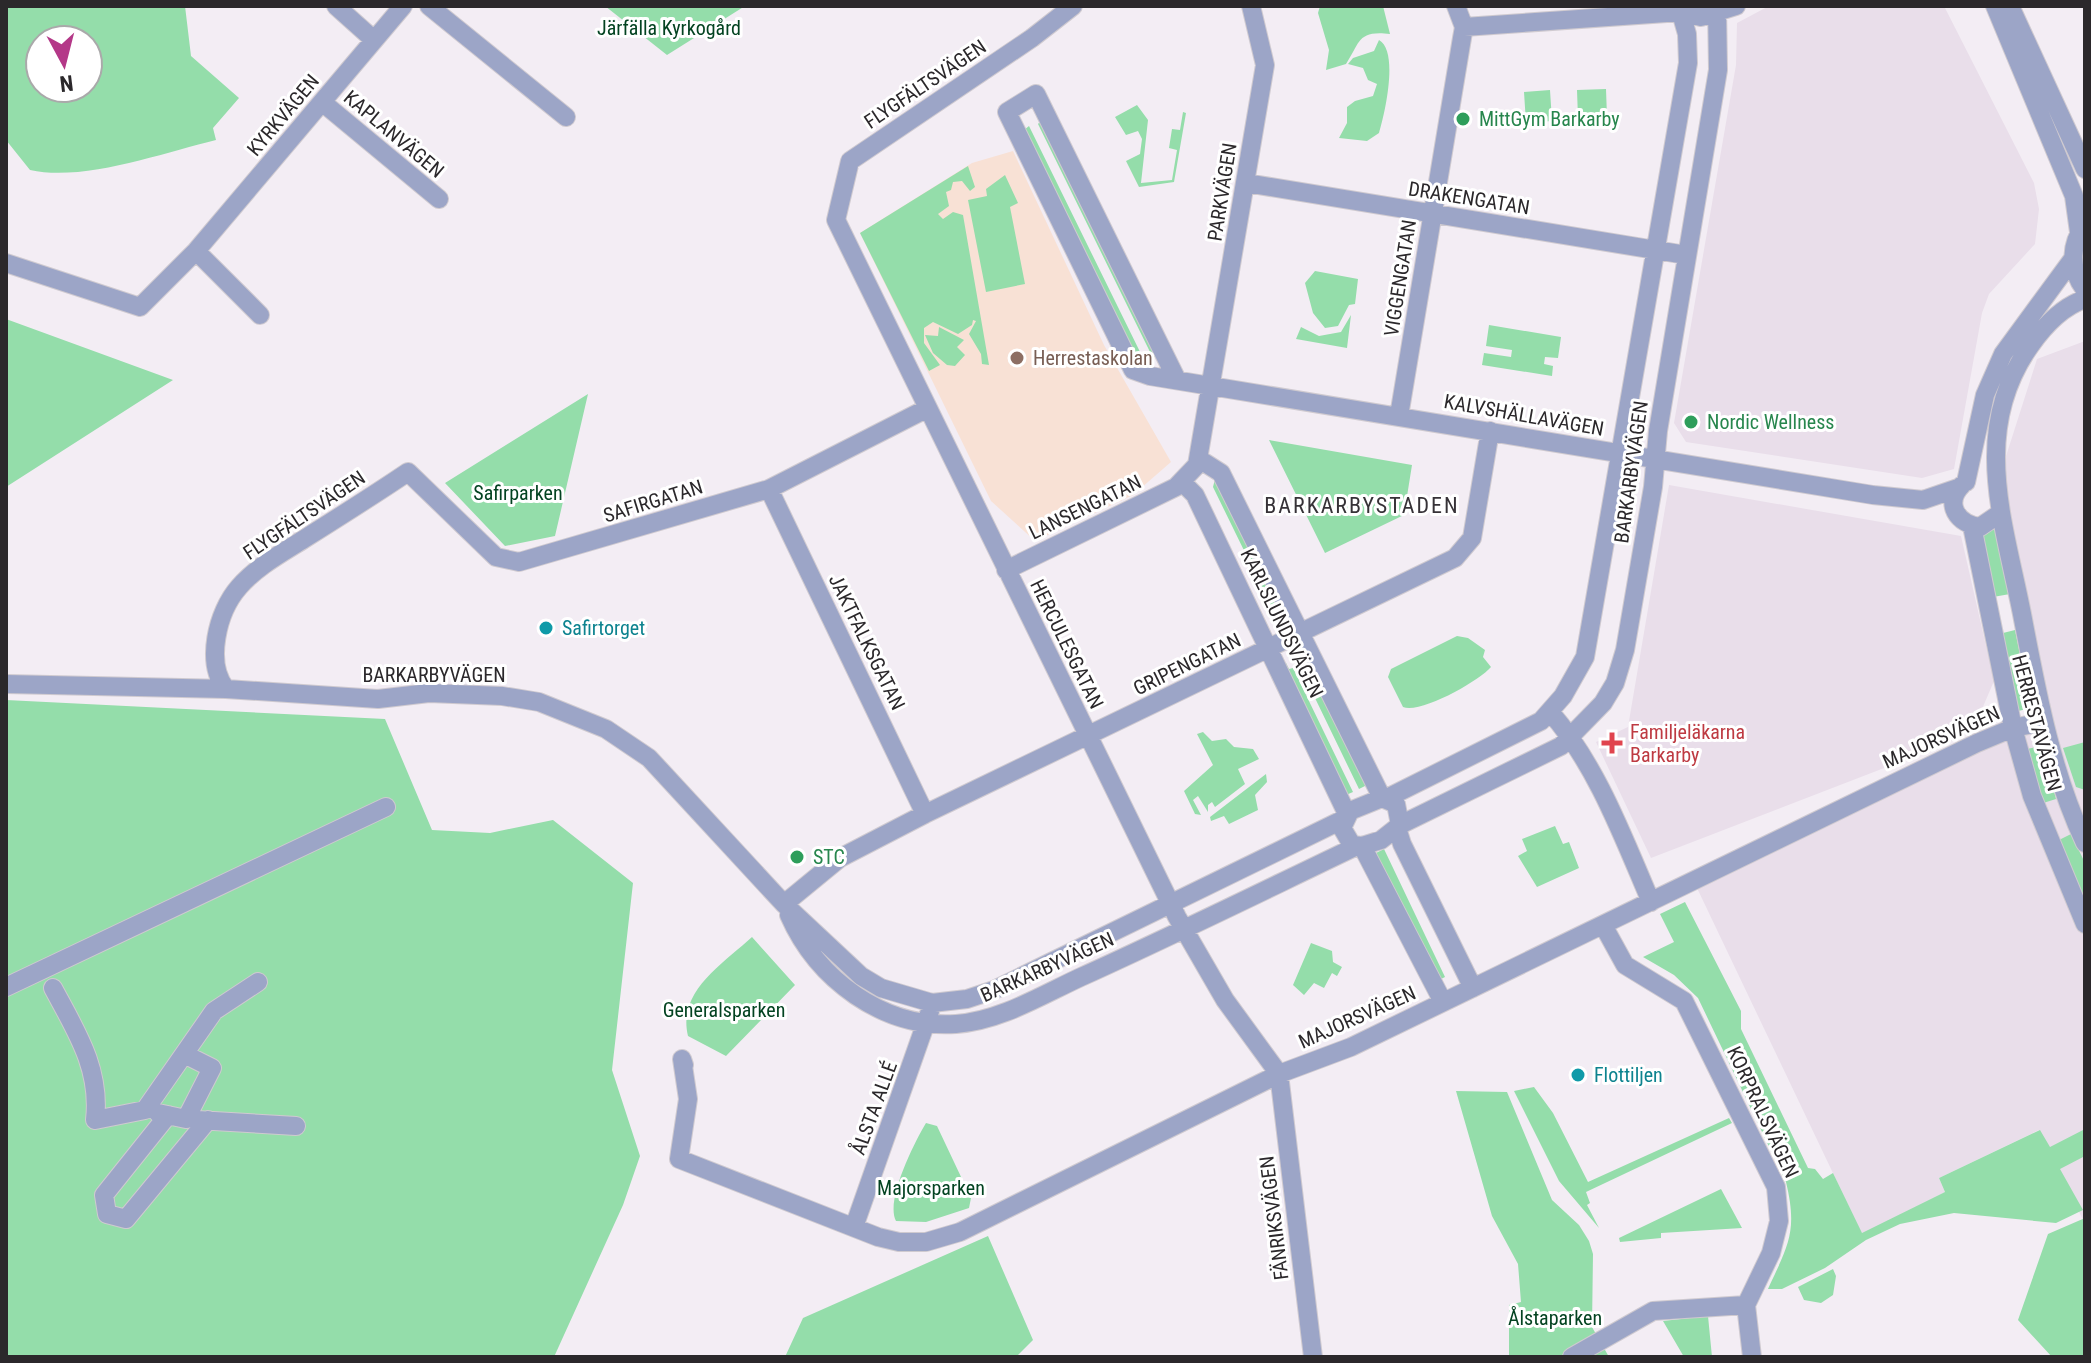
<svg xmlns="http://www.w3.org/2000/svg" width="2091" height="1363" viewBox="0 0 2091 1363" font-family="'Roboto Condensed',sans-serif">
<rect width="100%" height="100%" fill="#f3edf4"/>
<!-- built -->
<path fill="#e9deea" d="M1769 6H1944L2034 183 2039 209 2035 244 1989 294 1982 313 1954 469 1922 478 1686 442 1674 423 1736 65 1737 23Z
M2085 341V1224L2039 1130 1939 1178 1945 1192 1862 1234 1697 888 1983 747 2052 728 2000 475 2037 359Z
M1669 485 1961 536 1994 681 1973 730 1936 748 1651 858 1596 742 1628 727Z"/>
<!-- education -->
<path fill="#f8e1d5" d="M1013 151 1104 345 1171 462 1133 495 1035 541 991 501 860 233 972 163Z"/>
<!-- green -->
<path fill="#94ddaa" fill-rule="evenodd" d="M6 6H185L191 56 239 98 213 128 216 140C162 153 84 182 30 170L6 140ZM88 40V88H40V40Z
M605 6H745L667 55Z
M1320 6H1383L1390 34C1357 30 1360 43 1346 64L1326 70 1329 50 1318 13Z
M1379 40C1399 51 1385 113 1379 133L1367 141 1339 138 1347 123V107L1355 101 1373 96 1377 84 1368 80 1363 68 1348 64 1353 58 1374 51Z
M1606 89 1607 117 1578 118 1577 90Z
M1550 90 1552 121 1526 123 1524 92Z
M1137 105 1148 120 1141 183 1172 180 1177 150 1169 148 1172 129 1180 130 1183 112 1186 113 1174 182 1139 187 1126 161 1140 154 1142 139 1138 131 1126 135 1115 117Z
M1043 118 1161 360 1152 356 1038 124Z
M1029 126 1144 360 1141 362 1133 353 1024 130Z
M968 166 975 187 970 191 962 181 953 182 951 190 946 192 949 206 938 214 943 219 953 212 963 215 989 365 982 364 981 354 969 334 976 321 973 320 972 325 958 334 933 322 924 328V343L940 365 929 371 860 233Z
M1005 175 1018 203 1010 207 1025 284 986 292 968 200 987 196 986 189Z
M1315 271 1358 279 1355 304 1349 305 1338 326 1325 328 1313 313 1305 283Z
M1351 315 1347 348 1296 339 1301 327 1319 336 1341 332Z
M6 319 173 380 6 487Z
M1489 325 1561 337 1558 358 1545 357 1544 364 1553 366 1552 376 1482 365 1484 353 1511 357 1512 350 1486 346Z
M939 327 964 340 957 347 965 355 955 366 947 365 933 353 925 335 938 336Z
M588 394 555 536 505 546 445 483Z
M1269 440 1412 465 1404 515 1325 553Z
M1215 479 1286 618 1276 616 1213 487Z
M1996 527 2010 594 1993 597 1981 532Z
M2015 630 2031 708 2014 712 1999 634Z
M1457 636 1468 638 1485 650 1483 657 1491 667C1479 681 1421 714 1403 707L1388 677 1391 669Z
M1304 654 1367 785 1359 789 1300 667 1303 664 1299 656Z
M1286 663 1289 669 1293 668 1353 792 1346 795 1282 665Z
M6 700 385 719 432 830 490 833 553 820 633 883 612 1070 640 1156 623 1205 554 1357H6Z
M1203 732 1212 741 1226 739 1234 747 1253 749 1259 759 1238 769 1245 784 1215 807 1212 802 1208 805V812L1198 796 1193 800 1201 815 1195 814 1184 791 1213 765 1197 734Z
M2085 742V790L2076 787 2063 748Z
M2042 746 2056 799 2040 804 2027 749Z
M1266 774 1267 782 1255 795 1258 810 1229 824 1224 816 1211 821 1210 817Z
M1555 826 1563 844 1569 842 1579 868 1537 887 1518 856 1527 851 1522 839Z
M2071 834 2085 863V902L2057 841Z
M1384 849 1445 977 1437 981 1376 853Z
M1685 902 1741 1011V1029L1808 1168 1815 1169 1823 1179 1833 1173 1862 1233 1945 1192 1939 1178 2040 1130 2050 1147 2085 1129V1156L2060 1169 2083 1210 2056 1223 1954 1213 1900 1224 1866 1240 1825 1268 1782 1289H1768C1788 1245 1798 1232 1786 1182L1698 998 1674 975 1643 957 1674 942 1660 914Z
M752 937 795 985 726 1056 688 1036C677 991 723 964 752 937Z
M1311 943 1332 951 1333 962 1342 967 1337 976 1332 973 1324 988 1314 983 1304 995 1293 985Z
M1534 1087 1553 1113 1588 1182 1729 1118 1732 1123 1586 1192 1590 1203 1587 1205 1599 1228 1559 1181 1514 1091Z
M1456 1091 1507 1092 1552 1200 1579 1225 1589 1241 1593 1254 1592 1327 1609 1357H1509V1305L1521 1302 1518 1264 1492 1216Z
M926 1123 937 1126 971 1198 969 1208 926 1222 896 1221C885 1201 914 1143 926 1123Z
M1721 1189 1742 1228 1661 1233V1238L1620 1242 1619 1238Z
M2085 1218V1357H2052L2018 1320 2048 1234Z
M988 1236 1033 1340 1016 1357H785L803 1318Z
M1833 1269 1836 1276 1833 1295 1821 1303 1804 1300 1798 1287Z
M1708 1316 1712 1357H1684L1663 1321Z"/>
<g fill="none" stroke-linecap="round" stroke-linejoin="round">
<defs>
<path id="minor" d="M336 6 374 40
M429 6 566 117
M1073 6 1032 38 850 161 836 220 1177 917 1225 1000 1279 1074
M1995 6 2074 196 2079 232
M2010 6 2085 169
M1464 27 1681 12 1701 17 1736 6
M322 102 439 199
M1246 183 1686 255
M2085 224C2070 245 2069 269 2085 290
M196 251 260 315
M6 263 140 307 196 251 403 6
M2085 299C2061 307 2044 326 2030 346 1970 431 2004 522 2022 614 2037 692 2051 771 2085 843
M1177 380 1036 94 1007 112 1133 370 1150 376 1873 495 1923 500 1958 488
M1399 416 1462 38 1464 27 1456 6
M1199 459 1221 473 1382 798
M1182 482 1195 495 1347 814
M1966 482 1985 395 2003 354 2072 260
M1962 485C1943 504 1958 524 1980 527L1999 514
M769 489 925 814
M1972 526 2013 728 2032 796 2085 924
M1006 570 1176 487 1197 465 1265 65 1251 6
M6 684 226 689 378 699 429 693 502 696 539 702 606 729 649 758 784 904 861 976 881 988 932 1003 967 999 994 990 1344 819
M226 689C205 663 217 612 239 587 256 567 282 553 304 539 339 517 374 495 408 472L496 557 519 562 769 489 928 408
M1551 713C1597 766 1623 837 1651 902
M1387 798 1541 721 1563 696 1585 657 1688 63 1687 34 1679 6
M1400 825 1396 804 1382 798 1350 811 1342 828 1352 845 1362 846 1381 840 1400 825 1561 746 1603 703 1615 683 1625 650 1653 487 1658 431 1718 70 1717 6
M1397 828 1402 844 1473 988
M1362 846 1443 1002
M784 904 840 858 925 814 1455 558 1472 538 1490 431
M789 915C817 979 883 1029 956 1024 1000 1021 1042 995 1081 977 1174 935 1265 890 1357 846
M1603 925 1625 965 1684 1001 1776 1187 1779 1221 1771 1253 1746 1305 1752 1357
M6 987 386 807
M53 988C76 1031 101 1069 95 1120L145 1110 214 1011 258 982
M684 1065 682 1059 688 1099 679 1159 878 1237 899 1242H926L960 1232 1279 1074 1351 1047 1977 743 2013 728 2043 722
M1279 1074 1313 1357
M158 1113 186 1119 212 1068 184 1054
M168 1115 104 1195 107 1214 126 1219 208 1120
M197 1120 296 1126
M854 1227 930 1011
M1572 1357 1653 1311 1746 1305"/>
</defs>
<!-- minor casing -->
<use href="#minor" stroke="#cfcad0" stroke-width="20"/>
<!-- minor -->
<use href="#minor" stroke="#9ca5c7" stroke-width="18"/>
</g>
<!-- markers -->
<g fill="#2e9e5b" stroke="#fff" stroke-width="3">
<circle cx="1463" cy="119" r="8"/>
<circle cx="1691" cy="422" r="8"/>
<circle cx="797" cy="857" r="8"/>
</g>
<circle fill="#8d6e63" stroke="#fff" stroke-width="3" cx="1017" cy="358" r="8"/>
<g fill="#0f9aa8" stroke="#fff" stroke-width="3">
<circle cx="546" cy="628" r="8"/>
<circle cx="1578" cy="1075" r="8"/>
</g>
<path fill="#e0444e" stroke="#fff" stroke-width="3" d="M1608 731h8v8h8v8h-8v8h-8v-8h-8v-8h8z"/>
<g text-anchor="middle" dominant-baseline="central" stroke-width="6" stroke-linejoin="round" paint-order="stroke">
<!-- park labels -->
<g font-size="20" fill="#034321" stroke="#fff">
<text x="669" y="28">Järfälla Kyrkogård</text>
<text x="518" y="493">Safirparken</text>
<text x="724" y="1010">Generalsparken</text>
<text x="931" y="1188">Majorsparken</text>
<text x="1555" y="1318">Ålstaparken</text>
</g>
<!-- street labels -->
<g font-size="20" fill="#2b282b" stroke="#fff">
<text transform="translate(925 84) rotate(-34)">FLYGFÄLTSVÄGEN</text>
<text transform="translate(283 115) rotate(-50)">KYRKVÄGEN</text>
<text transform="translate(394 134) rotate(40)">KAPLANVÄGEN</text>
<text transform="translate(1222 192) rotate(-81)">PARKVÄGEN</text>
<text transform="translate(1469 198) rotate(9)">DRAKENGATAN</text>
<text transform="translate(1400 278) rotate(-81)">VIGGENGATAN</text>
<text transform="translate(1524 415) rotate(10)">KALVSHÄLLAVÄGEN</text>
<text transform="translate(1631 472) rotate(-82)">BARKARBYVÄGEN</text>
<text transform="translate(653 501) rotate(-17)">SAFIRGATAN</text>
<text transform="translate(1085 507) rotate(-26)">LANSENGATAN</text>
<text transform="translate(304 515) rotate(-34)">FLYGFÄLTSVÄGEN</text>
<text transform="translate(1282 623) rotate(64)">KARLSLUNDSVÄGEN</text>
<text transform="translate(867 642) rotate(64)">JAKTFALKSGATAN</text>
<text transform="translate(1067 644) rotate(64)">HERCULESGATAN</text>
<text transform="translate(1187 664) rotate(-26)">GRIPENGATAN</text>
<text x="434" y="675">BARKARBYVÄGEN</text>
<text transform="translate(2037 723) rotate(75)">HERRESTAVÄGEN</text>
<text transform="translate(1941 737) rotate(-24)">MAJORSVÄGEN</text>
<text transform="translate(1047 967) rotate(-24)">BARKARBYVÄGEN</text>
<text transform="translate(1357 1017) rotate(-24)">MAJORSVÄGEN</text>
<text transform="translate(874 1108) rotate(-70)">ÅLSTA ALLÉ</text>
<text transform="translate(1763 1112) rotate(65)">KORPRALSVÄGEN</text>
<text transform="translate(1274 1218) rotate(-97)">FÄNRIKSVÄGEN</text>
</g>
<!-- leisure labels -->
<g font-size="20" fill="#27864d" stroke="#fff" text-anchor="start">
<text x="1479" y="119">MittGym Barkarby</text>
<text x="1707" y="422">Nordic Wellness</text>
<text x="813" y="857">STC</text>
</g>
<!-- education labels -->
<g font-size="20" fill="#785e54" stroke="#fff" text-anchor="start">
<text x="1033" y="358">Herrestaskolan</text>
</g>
<!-- culture labels -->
<g font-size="20" fill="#0d838f" stroke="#fff" text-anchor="start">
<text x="562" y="628">Safirtorget</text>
<text x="1594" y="1075">Flottiljen</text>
</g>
<!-- health labels -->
<g font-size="20" fill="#be3a42" stroke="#fff" text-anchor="start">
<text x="1630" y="732">Familjeläkarna<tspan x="1630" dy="23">Barkarby</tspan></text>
</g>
<!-- neighbourhood labels -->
<g font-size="22" letter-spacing="2" fill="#363237" stroke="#fff">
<text x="1362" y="505">BARKARBYSTADEN</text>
</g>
</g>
<!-- border -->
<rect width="2091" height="1363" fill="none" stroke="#2b282b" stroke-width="16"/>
<!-- north arrow -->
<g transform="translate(64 64) rotate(173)"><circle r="38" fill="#ffffff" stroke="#aaa9aa" stroke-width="2"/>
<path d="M0-6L14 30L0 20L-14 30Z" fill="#b43888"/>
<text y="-12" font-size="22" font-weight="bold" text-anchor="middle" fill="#2b282b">N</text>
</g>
</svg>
